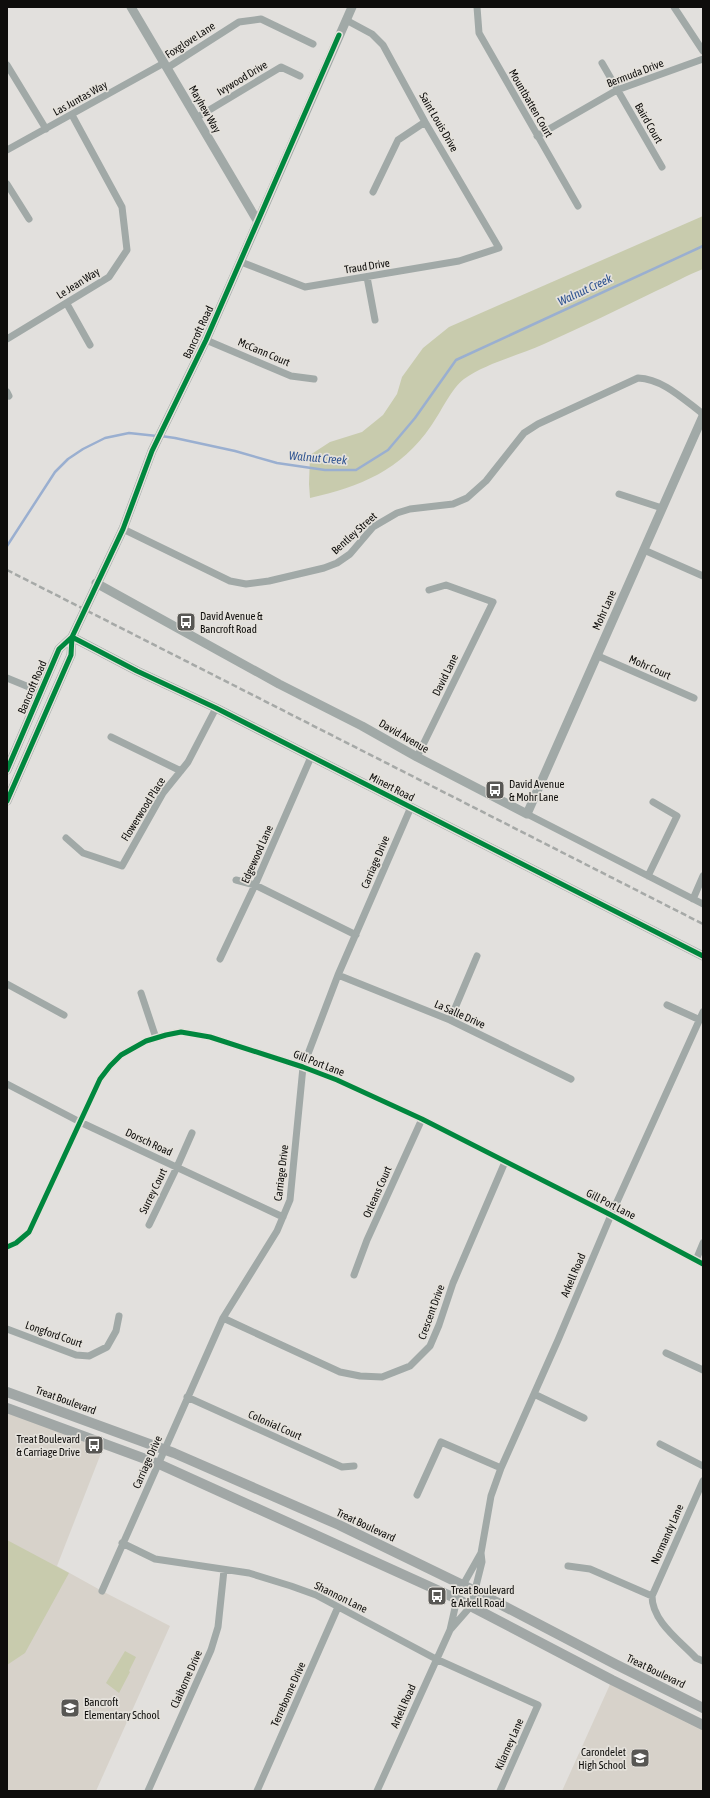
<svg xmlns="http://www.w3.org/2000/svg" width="710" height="1798" viewBox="0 0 710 1798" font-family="'Asap Condensed',sans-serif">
<rect width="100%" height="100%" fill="#e2e0dd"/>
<!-- built -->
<path fill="#d7d2ca" d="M7 1408 105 1443 57 1566 102 1591 170 1626 96 1791H7Z
M612 1680 703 1725V1791H562Z"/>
<!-- green -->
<path fill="#c8cbad" d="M703 216V269C687 275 672 284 656 291 619 309 582 327 544 344 518 356 488 362 464 379 451 389 441 412 431 426 401 470 360 487 310 498L309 484 310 455 330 442 362 432 383 415 397 394 402 377 423 348 449 327Z
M7 1540 69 1573 25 1653 7 1665Z
M125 1651 136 1657 129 1671 130 1672 119 1693 106 1683Z"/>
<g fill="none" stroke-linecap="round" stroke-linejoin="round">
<!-- stream -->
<path stroke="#9aafd0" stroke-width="2.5" d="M161 436 175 438 235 451 277 463 325 470H356L388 450 415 418 456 360 703 246
M7 546 55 472 68 459 83 449 105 438 129 433 157 436"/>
<!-- minor -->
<path stroke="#a1a9a7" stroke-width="7" d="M477 7 479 33 578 206
M674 7 703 51
M602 63 662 167
M7 65 46 129
M167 68 239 22 261 19 313 44
M196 118 281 67 300 76
M537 136 617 90 703 59
M7 150 164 63
M7 184 29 219
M373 192 398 140 425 122
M241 262 305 287 459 261 499 248 425 122 383 45 372 34 346 20
M367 277 375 320
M67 304 90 345
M7 339 109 277 127 250 122 207 72 115
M206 340 291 376 314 379
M7 392 9 396
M619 494 662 508
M123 529 230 581 246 584 269 581 324 568 337 563 350 554 373 527 397 513 410 509 453 504 467 498 486 481 524 433 538 424 638 378C663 379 683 399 703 414
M644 550 703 576
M598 656 694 698
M7 678 41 692
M111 737 181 771
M417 757 493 602 446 585 429 590
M527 814 703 904
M66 838 83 853 122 866 163 793 188 762 216 708
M648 876 677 816 653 802
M236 880 255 885 356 935
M693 899 703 876
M220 959 255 885 311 757
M338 975 450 1020 571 1079
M7 984 64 1015
M141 993 156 1038
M667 1005 700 1020
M450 1020 477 956
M7 1084 80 1122 283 1217
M149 1225 177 1167 192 1133
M7 1247 16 1243 29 1232 100 1079 110 1066 121 1055 146 1041 166 1035 181 1032 210 1037 303 1067 337 1080 422 1119 611 1215 703 1264
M696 1260 703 1243
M354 1275 367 1240 422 1119
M223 1318 340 1372 360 1376 382 1377 410 1366 430 1346 439 1325 453 1283 505 1162
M7 1329 76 1355 89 1356 107 1347 116 1331 119 1316
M666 1353 703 1370
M534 1394 584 1418
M187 1397 342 1467 354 1466
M660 1444 703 1466
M703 1481 652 1596C652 1621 679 1640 696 1658L703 1661
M417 1495 441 1442 501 1468
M122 1543 155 1559 249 1573 291 1586 316 1595 436 1659 538 1705 500 1791
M481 1553 491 1496 501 1468 558 1340 611 1215 703 1012
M568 1566 590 1569 652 1596
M102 1591 223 1318 277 1231 290 1200 303 1067 338 975 411 807
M148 1791 211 1650 218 1627 224 1570
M257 1791 338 1607
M377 1791 450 1630 457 1599 463 1585 481 1553 482 1562 471 1606 450 1630"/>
<!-- tertiary -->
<path stroke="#a1a9a7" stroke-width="9" d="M131 7 258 222
M96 583 279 684 362 726 417 757 527 814 703 416
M72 637 137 671 216 708 703 956
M7 770 59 649 72 637 123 529 152 451 206 340 352 7
M7 801 71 655 72 637"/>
<!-- secondary -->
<path stroke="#a1a7a6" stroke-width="10" d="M7 1392 174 1453 339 1525 475 1591 615 1664 703 1708
M7 1408 159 1464 457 1599 612 1680 703 1725"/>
<!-- rail -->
<path stroke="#a6a9a7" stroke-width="2.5" stroke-dasharray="6 3" stroke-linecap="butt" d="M7 570 703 924"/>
<defs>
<path id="cycleway" d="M72 637 137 671 216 708 703 956
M7 770 59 649 72 637 123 529 152 451 206 340 339 35
M7 801 71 655 72 637
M7 1247 16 1243 29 1232 100 1079 110 1066 121 1055 146 1041 166 1035 181 1032 210 1037 303 1067 337 1080 422 1119 611 1215 703 1264"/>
</defs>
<!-- cycleway casing -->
<use href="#cycleway" stroke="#e4e1db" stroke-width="8"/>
<!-- cycleway -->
<use href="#cycleway" stroke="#00873e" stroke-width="5"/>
</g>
<!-- icons -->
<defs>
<symbol id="bus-square" viewBox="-11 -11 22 22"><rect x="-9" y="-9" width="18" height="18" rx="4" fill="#585754" stroke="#e4e1db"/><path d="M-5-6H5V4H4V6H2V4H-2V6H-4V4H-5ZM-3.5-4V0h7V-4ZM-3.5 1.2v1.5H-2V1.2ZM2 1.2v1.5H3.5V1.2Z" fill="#fff"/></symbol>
<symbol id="school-square" viewBox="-11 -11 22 22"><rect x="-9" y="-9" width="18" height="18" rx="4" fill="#585754" stroke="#e4e1db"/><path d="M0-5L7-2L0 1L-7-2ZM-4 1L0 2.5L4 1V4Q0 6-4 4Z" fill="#fff"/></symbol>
</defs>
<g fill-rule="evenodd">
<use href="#bus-square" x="175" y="611" width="22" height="22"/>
<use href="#bus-square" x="484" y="779" width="22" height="22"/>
<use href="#bus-square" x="83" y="1434" width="22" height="22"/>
<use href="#bus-square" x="426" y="1585" width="22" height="22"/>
<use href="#school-square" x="59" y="1697" width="22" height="22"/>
<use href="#school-square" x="629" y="1747" width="22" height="22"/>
</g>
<g text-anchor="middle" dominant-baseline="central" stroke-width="3.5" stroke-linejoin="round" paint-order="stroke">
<!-- street labels -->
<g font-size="11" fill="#0e0d0b" stroke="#e4e1db">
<text transform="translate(190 40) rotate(-33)">Foxglove Lane</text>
<text transform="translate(635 73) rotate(-21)">Bermuda Drive</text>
<text transform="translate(242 78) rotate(-31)">Ivywood Drive</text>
<text transform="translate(80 98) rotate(-29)">Las Juntas Way</text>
<text transform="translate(531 103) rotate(60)">Mountbatten Court</text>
<text transform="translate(205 109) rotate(60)">Mayhew Way</text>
<text transform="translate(439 122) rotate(60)">Saint Louis Drive</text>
<text transform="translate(649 123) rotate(60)">Baird Court</text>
<text transform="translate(367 266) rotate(-9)">Traud Drive</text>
<text transform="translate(78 283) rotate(-32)">Le Jean Way</text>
<text transform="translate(198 332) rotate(-65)">Bancroft Road</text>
<text transform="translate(264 352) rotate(23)">McCann Court</text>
<text transform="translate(354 533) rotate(-42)">Bentley Street</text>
<text transform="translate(604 610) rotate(-66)">Mohr Lane</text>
<text transform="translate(650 667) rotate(24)">Mohr Court</text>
<text transform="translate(445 675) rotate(-64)">David Lane</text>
<text transform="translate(32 687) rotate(-67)">Bancroft Road</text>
<text transform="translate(404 736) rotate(30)">David Avenue</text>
<text transform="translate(392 787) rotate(27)">Minert Road</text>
<text transform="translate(143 809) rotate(-58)">Flowerwood Place</text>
<text transform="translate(257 854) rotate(-66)">Edgewood Lane</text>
<text transform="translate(375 862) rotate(-67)">Carriage Drive</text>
<text transform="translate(460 1014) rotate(24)">La Salle Drive</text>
<text transform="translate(319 1063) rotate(21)">Gill Port Lane</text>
<text transform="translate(149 1142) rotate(25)">Dorsch Road</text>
<text transform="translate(281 1173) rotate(-83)">Carriage Drive</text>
<text transform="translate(153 1191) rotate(-64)">Surrey Court</text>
<text transform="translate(377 1192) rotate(-66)">Orleans Court</text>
<text transform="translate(611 1204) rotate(27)">Gill Port Lane</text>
<text transform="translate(573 1275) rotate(-67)">Arkell Road</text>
<text transform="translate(431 1312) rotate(-70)">Crescent Drive</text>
<text transform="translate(54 1334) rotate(19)">Longford Court</text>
<text transform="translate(66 1400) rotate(20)">Treat Boulevard</text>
<text transform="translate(275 1425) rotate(24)">Colonial Court</text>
<text transform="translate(147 1462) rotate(-66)">Carriage Drive</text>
<text transform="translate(366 1525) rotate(25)">Treat Boulevard</text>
<text transform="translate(667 1534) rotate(-66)">Normandy Lane</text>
<text transform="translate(341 1597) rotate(26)">Shannon Lane</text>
<text transform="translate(656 1671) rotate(26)">Treat Boulevard</text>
<text transform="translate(186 1679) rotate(-66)">Claiborne Drive</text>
<text transform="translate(288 1694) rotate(-66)">Terrebonne Drive</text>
<text transform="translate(403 1706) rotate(-66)">Arkell Road</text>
<text transform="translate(509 1744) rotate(-66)">Kilarney Lane</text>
</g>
<!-- poi labels -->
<g font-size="11" fill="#0e0d0b" stroke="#e4e1db" text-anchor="start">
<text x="200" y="616">David Avenue &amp;<tspan x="200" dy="13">Bancroft Road</tspan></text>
<text x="509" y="784">David Avenue<tspan x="509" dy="13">&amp; Mohr Lane</tspan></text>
<text x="80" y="1439" text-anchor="end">Treat Boulevard<tspan x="80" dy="13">&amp; Carriage Drive</tspan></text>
<text x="451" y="1590">Treat Boulevard<tspan x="451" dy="13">&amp; Arkell Road</tspan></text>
<text x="84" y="1702">Bancroft<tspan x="84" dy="13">Elementary School</tspan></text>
<text x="626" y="1752" text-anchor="end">Carondelet<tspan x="626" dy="13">High School</tspan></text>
</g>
<!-- water labels -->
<g font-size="12" font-style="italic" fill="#2d5290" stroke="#e4e1db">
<text transform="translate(585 290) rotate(-25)">Walnut Creek</text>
<text transform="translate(318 458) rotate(5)">Walnut Creek</text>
</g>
</g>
<!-- border -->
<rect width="710" height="1798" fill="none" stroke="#0e0d0b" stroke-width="16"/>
</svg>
